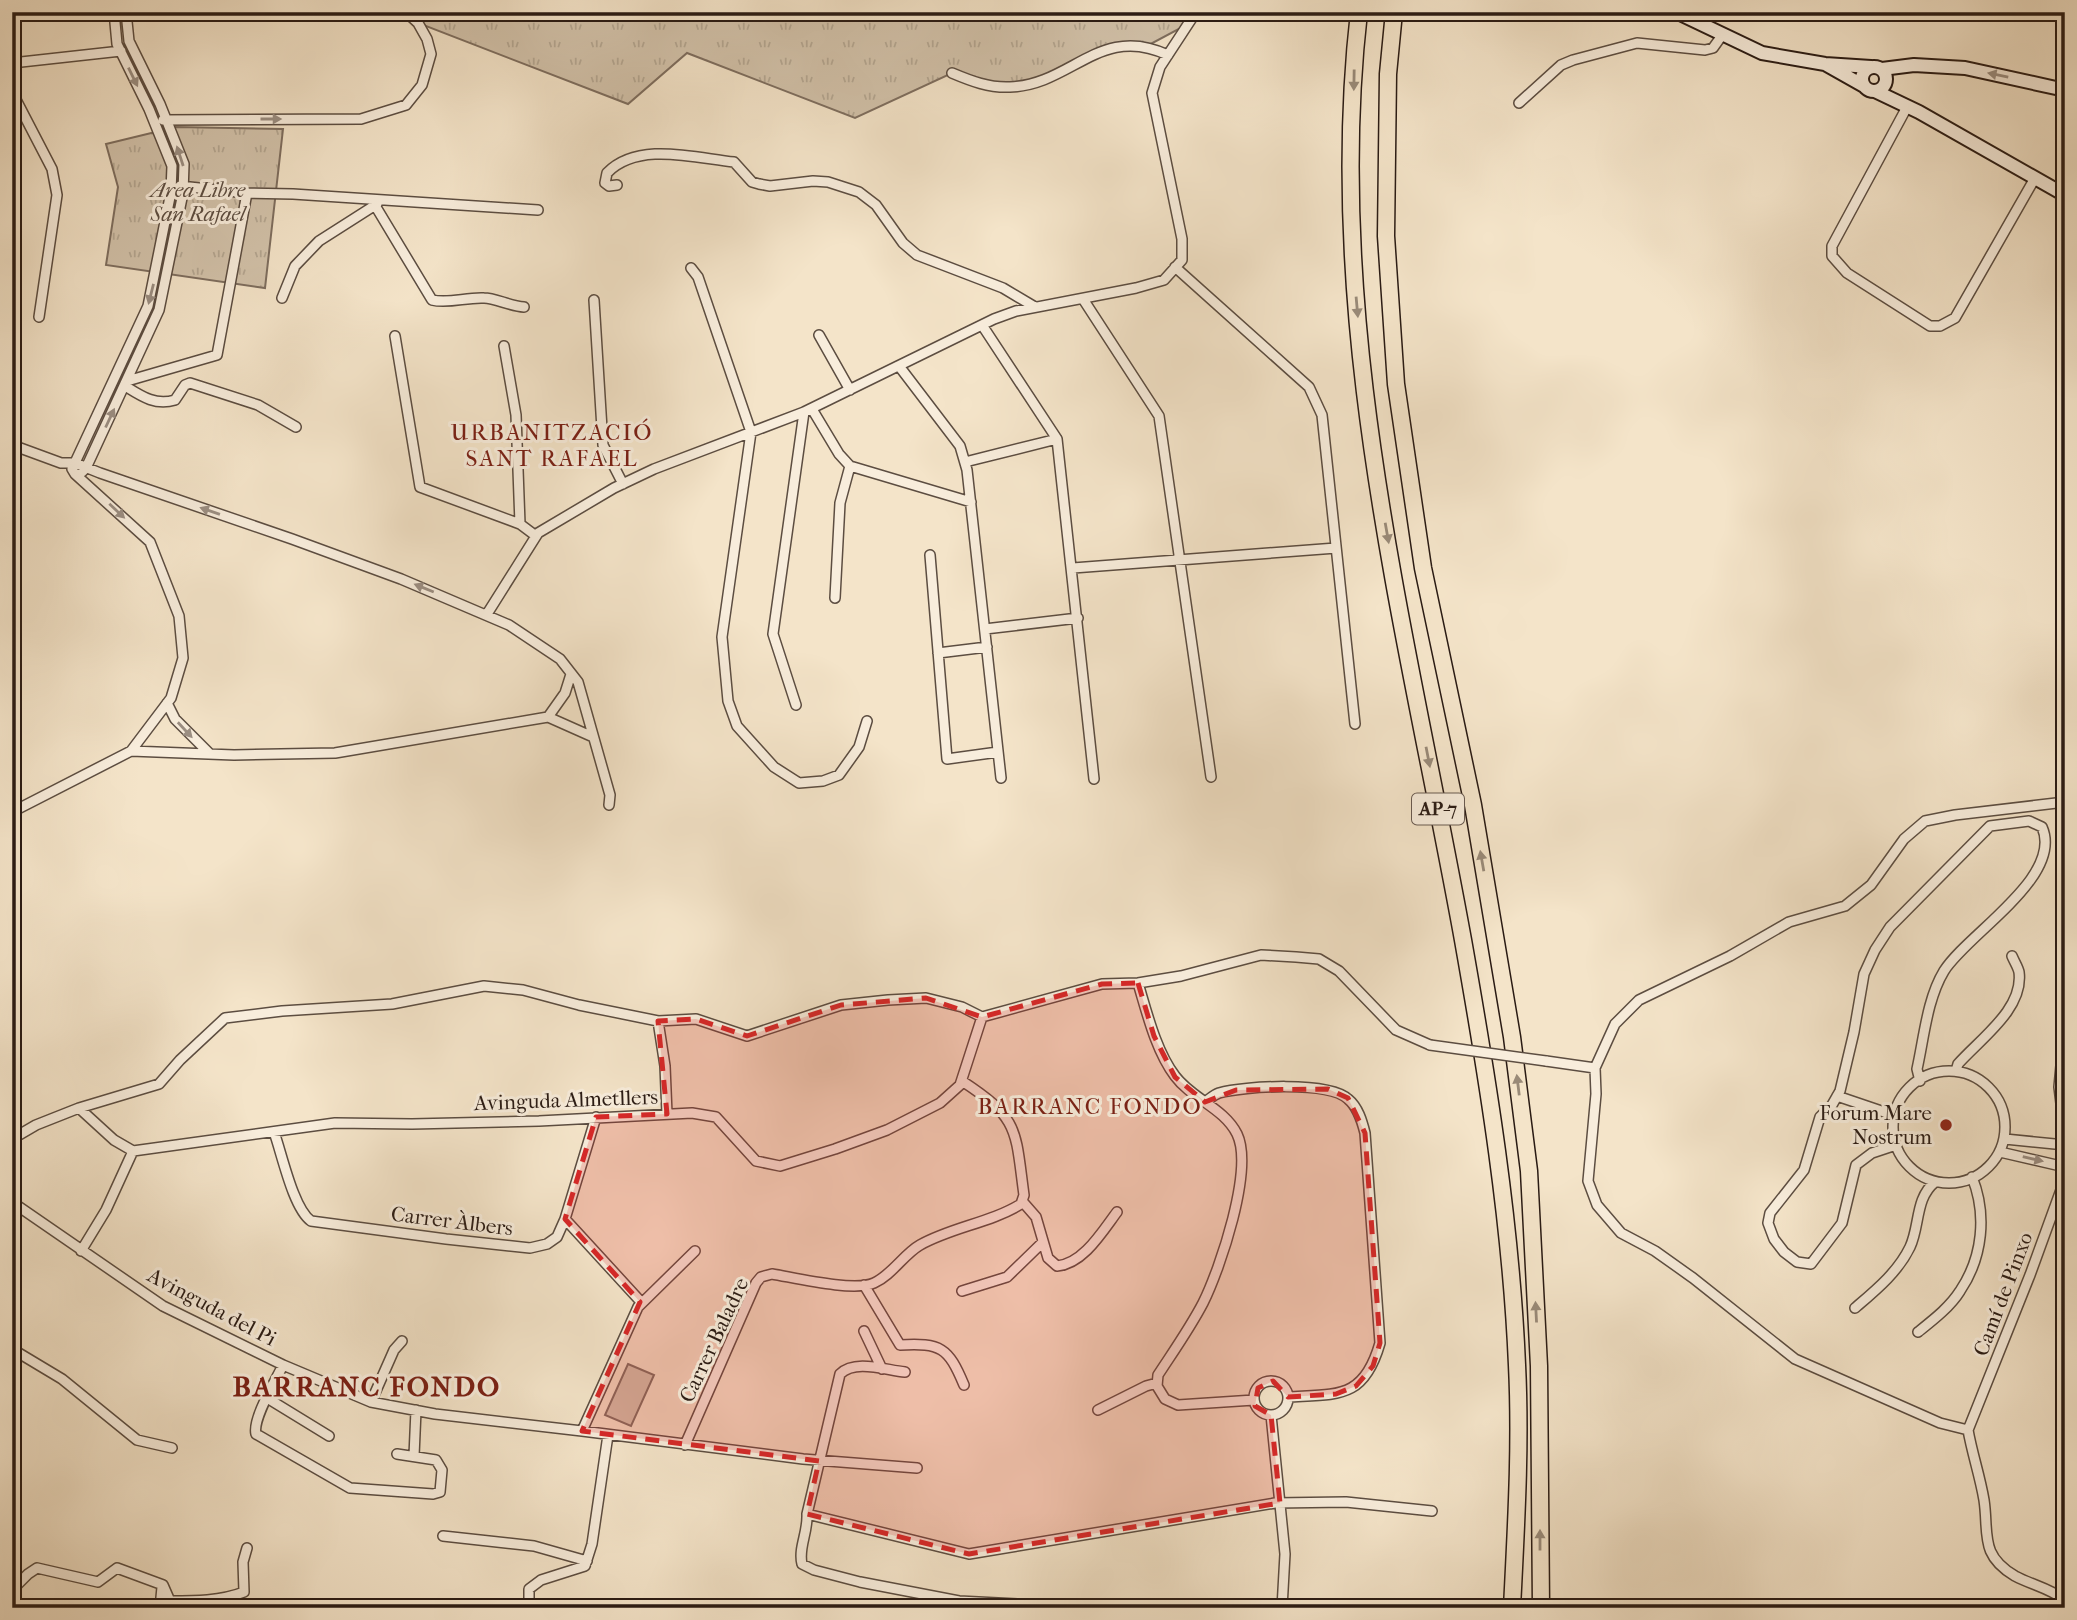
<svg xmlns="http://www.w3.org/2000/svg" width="2077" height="1620" viewBox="0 0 2077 1620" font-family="'IM FELL French Canon',serif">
<defs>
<pattern id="park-tufts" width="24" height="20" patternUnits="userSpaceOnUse" patternTransform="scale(1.75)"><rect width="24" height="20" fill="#d2c2aa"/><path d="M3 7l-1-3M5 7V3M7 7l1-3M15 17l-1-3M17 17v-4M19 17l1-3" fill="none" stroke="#b4a691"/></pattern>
</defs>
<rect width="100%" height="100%" fill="#f4e4c9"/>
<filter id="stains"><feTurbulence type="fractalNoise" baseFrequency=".00286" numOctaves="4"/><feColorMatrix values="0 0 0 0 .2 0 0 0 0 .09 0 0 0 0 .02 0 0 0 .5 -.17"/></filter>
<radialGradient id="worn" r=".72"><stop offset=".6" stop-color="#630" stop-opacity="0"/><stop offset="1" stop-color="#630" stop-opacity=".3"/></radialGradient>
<!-- grass -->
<path fill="#d2c2aa" stroke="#7e6e5f" stroke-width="2" d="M628 1364 654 1375 631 1426 605 1415Z"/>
<!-- park -->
<path fill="url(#park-tufts)" stroke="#7e6e5f" stroke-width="2" d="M406 12H1191L1192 22 1145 47 1095 55 1076 64 1011 87 952 73 855 118 687 53 628 104 418 23Z
M176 127 283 129 265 288 106 265 118 187 106 144Z"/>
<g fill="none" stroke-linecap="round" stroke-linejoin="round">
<defs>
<path id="street" d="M114 12 117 44 149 109 172 166 171 192 148 306 72 469 75 474 150 542 179 616 183 658 171 698 131 751
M12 63 121 51
M952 73C971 81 989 88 1010 87 1072 85 1100 23 1168 55
M12 92 52 169 57 195 39 317
M1519 103 1561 65 1573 60 1637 43 1705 50 1713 48 1723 34
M1907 107 1832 246V256L1847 273 1930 326H1940L1955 318 2035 178
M163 120 361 119 406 105 422 85 431 54 427 39 418 23 406 12
M617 185 609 186 605 183 607 173C638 141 695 158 734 162L752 182 759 184 770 186 813 181 828 182 859 192 876 205 903 243 917 255 1003 288 1035 307
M180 186 247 193 293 194 538 210
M376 207 432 300C449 304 466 297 484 298 495 298 510 306 524 307
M1175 267 1309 387 1322 415 1355 724
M691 268 698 277 751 432 722 637 728 701 737 726 774 767 799 783 823 781 839 775 859 747 867 721
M282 298 295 266 319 241 377 204
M1083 299 1159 416 1211 777
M594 300 603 445 623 484
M982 325 1057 439 1094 779
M819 335 850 390
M395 336 420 487 520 524
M504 346 516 415 520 524 536 536
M12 357 16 356
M899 366 960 446 967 470 1001 778
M127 381 217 355 247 193
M125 386C141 396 155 406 175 400L185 385 190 383 258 405 296 427
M812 409 839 454 850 466 971 502
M12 445 61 463H75L100 473 292 539 401 579 509 625 560 659 578 682 610 795 609 805
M965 462 1057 439
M82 472 86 468 159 310 183 193 184 164 160 104 129 41 126 12
M930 555 947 759 998 752
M1073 568 1336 548
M835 598 840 503 850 466
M487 614 538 533 614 488 654 469 804 412 994 319 1016 311 1136 288 1164 280 1182 260V239L1152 93 1160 67 1196 12
M985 629 1078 618
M938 653 987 647
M167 703 175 719 209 753
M796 705 773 634 804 412
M548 717 593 737
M12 812 131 751 234 755 335 753 548 717 565 693 571 674
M1138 983C1147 1013 1156 1051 1175 1076 1192 1099 1224 1108 1237 1134 1254 1169 1220 1269 1203 1303 1190 1328 1173 1352 1158 1375L1157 1386 1165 1399 1178 1405 1254 1400
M658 1021 665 1066 667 1114
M2065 1023 2059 1087 2065 1136
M1546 1061 1595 1068
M1956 1071 1958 1064C1980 1039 2024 1009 2019 972 2018 967 2014 961 2012 956
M1893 1127a56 56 0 1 1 112 0a56 56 0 1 1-112 0Z
M1837 1096 1896 1116
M1205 1102C1210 1099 1213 1095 1219 1093 1244 1086 1329 1081 1348 1099 1358 1107 1362 1121 1365 1133L1380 1343C1364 1399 1339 1394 1288 1397
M79 1108 114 1140 133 1151 335 1123 412 1124 539 1121 692 1113 716 1117 756 1161 780 1166 835 1149 887 1130 940 1103 960 1085 982 1017
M274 1132C282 1154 293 1208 311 1221L446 1239 530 1248 547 1244 557 1237 565 1219 596 1117
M12 1139 36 1125 79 1108 159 1084 180 1060 225 1018 282 1011 392 1004 484 986 523 990 579 1005 658 1021 696 1019 747 1036 841 1005 888 1000 926 998 962 1007 982 1017 1102 984 1138 983 1181 976 1261 955 1296 957 1319 959 1339 971 1396 1030 1430 1045
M2005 1139 2065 1145
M1896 1145 1872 1153 1856 1165 1842 1223 1811 1264 1797 1262 1784 1252 1774 1239 1768 1223 1770 1213 1804 1170 1820 1117 1832 1105 1840 1091 1854 1032 1864 974 1875 950 1890 927 1990 826 2029 821 2042 827C2064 877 1967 934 1944 971 1927 999 1924 1038 1917 1069L1920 1081
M2000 1152 2065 1167
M1022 1201 1036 1217 1048 1258 1057 1266C1083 1264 1102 1232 1117 1212
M12 1202 163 1306 283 1365 371 1402 435 1414 582 1431
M565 1219 642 1303
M81 1251 106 1210 133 1151
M695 1251 638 1307 582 1431 803 1459 917 1468
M864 1285 900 1345C941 1343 948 1347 964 1385
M962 1291 1007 1277 1043 1242
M1855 1308C1876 1290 1898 1272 1910 1247 1920 1226 1915 1198 1935 1182
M864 1331 882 1369
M1918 1332C1933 1320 1950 1307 1960 1291 1983 1257 1987 1214 1972 1177
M12 1349 62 1379 137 1440 172 1448
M283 1365C276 1380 252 1419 256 1434L350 1488 433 1494 440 1492 442 1470 436 1460 397 1454
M905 1372C885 1370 855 1359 840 1374L807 1514 969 1554 1275 1503 1346 1502 1432 1511
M1254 1398a17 17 0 1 1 34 0a17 17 0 1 1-34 0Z
M267 1398 329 1436
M371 1402 394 1350 402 1341
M1098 1410 1146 1386 1157 1383
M1271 1415 1285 1554 1282 1608
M1968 1430 1940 1423 1795 1359 1693 1278 1655 1251 1621 1233 1597 1205 1588 1181 1596 1094 1595 1068 1615 1024 1639 1000 1730 956 1789 922 1845 906 1871 885 1904 839 1925 821 1955 815 2065 802
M1968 1430 2030 1275 2062 1187 2065 1169
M1968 1430C1972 1453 1980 1476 1984 1500 1989 1533 1979 1555 2015 1576 2032 1585 2049 1588 2065 1600
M685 1445 756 1283 761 1277 772 1274C796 1278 854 1292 874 1283 892 1275 904 1254 920 1245 952 1227 990 1223 1021 1204L1024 1195C1015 1129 1020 1119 962 1081
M414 1456 416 1410
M807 1514C808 1533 798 1548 802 1564L814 1570 860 1582 959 1601 1095 1608
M443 1536 534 1546 587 1561
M12 1590 28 1574 37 1568 98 1582 117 1568 163 1585 170 1601C194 1601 221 1601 244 1592L243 1562 247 1548
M160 1608 162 1587
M529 1608V1589L541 1580 585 1566 592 1544 608 1435"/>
<path id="secondary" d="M1676 12 1762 53 1825 64 1871 67
M1825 64 1864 86
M1862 79a12 12 0 1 1 24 0a12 12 0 1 1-24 0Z
M1882 69 1914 65 1965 68 2065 90
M1875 91 1919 112 2065 195"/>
<path id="highway" d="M1359 12C1323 324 1408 636 1463 940 1488 1081 1511 1223 1517 1365 1521 1446 1516 1527 1512 1608
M1394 12 1388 74 1386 236 1396 384 1423 568 1473 805 1512 1037 1529 1171 1539 1366 1541 1608"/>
</defs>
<!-- street casing -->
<use href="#street" stroke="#5c4d41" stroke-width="12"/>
<!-- secondary casing -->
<use href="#secondary" stroke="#2a1b14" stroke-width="16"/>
<!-- highway casing -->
<use href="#highway" stroke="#2a1b14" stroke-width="19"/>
<!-- street -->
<use href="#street" stroke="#f8eddc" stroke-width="9"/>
<!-- secondary -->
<use href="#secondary" stroke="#f8eddc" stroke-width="12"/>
<!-- highway -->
<use href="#highway" stroke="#f4e4c9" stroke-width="16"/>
<defs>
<path id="street-bridge" d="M1430 1045 1546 1061"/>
</defs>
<!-- street-bridge casing -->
<use href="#street-bridge" stroke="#5c4d41" stroke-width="12" stroke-linecap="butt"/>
<!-- street-bridge -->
<use href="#street-bridge" stroke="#f8eddc" stroke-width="9"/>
</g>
<!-- one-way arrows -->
<defs><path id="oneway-solid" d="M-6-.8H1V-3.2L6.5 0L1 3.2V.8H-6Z" transform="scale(1.75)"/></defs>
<g fill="#9b8e82">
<use href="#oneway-solid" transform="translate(1998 75) rotate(-168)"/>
<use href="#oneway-solid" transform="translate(133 77) rotate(64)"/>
<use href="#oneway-solid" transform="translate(271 119)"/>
<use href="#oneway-solid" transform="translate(180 156) rotate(-108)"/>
<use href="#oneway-solid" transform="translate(151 294) rotate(104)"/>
<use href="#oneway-solid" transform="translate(110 418) rotate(-65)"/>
<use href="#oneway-solid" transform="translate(117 511) rotate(43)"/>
<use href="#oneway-solid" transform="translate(210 511) rotate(-161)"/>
<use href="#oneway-solid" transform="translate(424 588) rotate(-158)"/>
<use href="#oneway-solid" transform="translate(185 730) rotate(47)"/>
<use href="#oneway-solid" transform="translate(2033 1159) rotate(13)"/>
</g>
<g fill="#998a78">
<use href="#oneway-solid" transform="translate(1354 80) rotate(91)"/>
<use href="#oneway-solid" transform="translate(1357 307) rotate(85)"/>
<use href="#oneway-solid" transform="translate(1387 533) rotate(80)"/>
<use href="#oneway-solid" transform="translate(1428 757) rotate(79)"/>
<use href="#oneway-solid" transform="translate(1482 861) rotate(-100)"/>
<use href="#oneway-solid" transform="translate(1518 1085) rotate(-97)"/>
<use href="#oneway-solid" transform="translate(1536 1312) rotate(-93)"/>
<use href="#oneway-solid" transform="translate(1540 1540) rotate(-90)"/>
</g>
<!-- marked area -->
<path fill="#d62828" fill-opacity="0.2" stroke="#d62828" stroke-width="5" stroke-dasharray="14 9" stroke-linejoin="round" d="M1138 983 1154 1036 1175 1077 1205 1102 1236 1090 1328 1089 1348 1098 1365 1133 1380 1343 1373 1366 1356 1386 1336 1394 1288 1397 1273 1381 1258 1388 1255 1406 1271 1415 1280 1503 969 1554 807 1514 819 1461 582 1431 640 1302 565 1219 596 1117 667 1114 658 1021 696 1019 747 1036 841 1005 926 998 982 1017 1102 984Z"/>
<!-- markers -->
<circle fill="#8f2418" stroke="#f8eddc" stroke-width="2.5" cx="1946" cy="1125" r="7"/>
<g text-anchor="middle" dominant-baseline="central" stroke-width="6" stroke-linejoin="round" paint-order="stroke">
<!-- shield labels -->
<rect fill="#f8eddc" stroke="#685a50" stroke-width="2" x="1412" y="793.5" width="52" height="31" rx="5"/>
<g font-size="19" font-weight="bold" fill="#2a1b14">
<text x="1438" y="809">AP-7</text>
</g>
<!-- park labels -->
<g font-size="21" font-style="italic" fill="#5c4d41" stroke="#f8eddc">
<text x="198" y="190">Area Libre<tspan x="198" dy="24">San Rafael</tspan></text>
</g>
<!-- street labels -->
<g font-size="21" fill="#2a1b14" stroke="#f8eddc">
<text transform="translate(566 1100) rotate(-2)">Avinguda Almetllers</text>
<text transform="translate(452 1221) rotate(7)">Carrer Àlbers</text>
<text transform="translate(2003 1294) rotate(-69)">Camí de Pinxo</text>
<text transform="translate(212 1307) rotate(28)">Avinguda del Pi</text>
<text transform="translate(714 1340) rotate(-65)">Carrer Baladre</text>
</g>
<!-- poi labels -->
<g font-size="21" fill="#2a1b14" stroke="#f8eddc" text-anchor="end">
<text x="1932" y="1113">Forum Mare<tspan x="1932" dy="24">Nostrum</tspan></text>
</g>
<!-- neighbourhood labels -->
<g font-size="23" letter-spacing="2" fill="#7a1f14" stroke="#f8eddc">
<text x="552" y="432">URBANITZACIÓ<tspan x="552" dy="26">SANT RAFAEL</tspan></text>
<text x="1090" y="1106">BARRANC FONDO</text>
</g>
<!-- district labels -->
<g font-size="28" font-weight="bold" letter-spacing="2" fill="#7a1f14" stroke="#f8eddc">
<text x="367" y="1386">BARRANC FONDO</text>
</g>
</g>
<!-- margin -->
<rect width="2077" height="1620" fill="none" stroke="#f4e4c9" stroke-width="42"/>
<rect x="14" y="14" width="2049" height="1592" fill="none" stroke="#2a1b14" stroke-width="3.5"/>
<rect x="21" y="21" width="2035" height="1578" fill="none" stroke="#2a1b14" stroke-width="2"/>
<rect width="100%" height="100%" filter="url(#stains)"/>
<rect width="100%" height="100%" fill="url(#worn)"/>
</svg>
